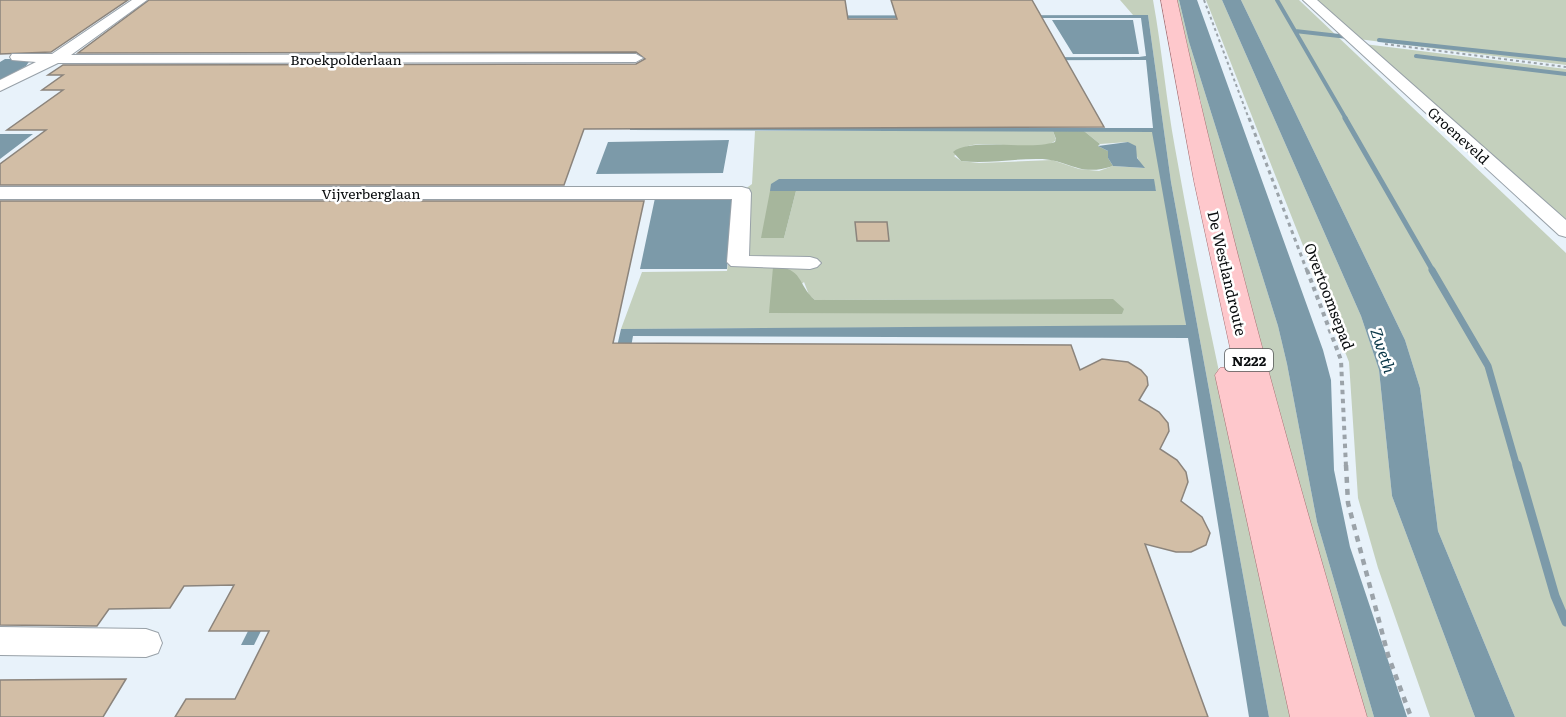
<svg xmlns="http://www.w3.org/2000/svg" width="1566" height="717" viewBox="0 0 1566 717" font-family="Literata,serif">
<rect width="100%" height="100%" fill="#e8f2fa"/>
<!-- green -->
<path fill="#c4d0bd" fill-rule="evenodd" d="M1120 0H1153C1162 49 1166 99 1175 148 1209 339 1253 529 1299 717H1269L1171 182 1148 15H1133Z
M1174 0H1179L1189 42 1278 326 1287 364 1317 522 1374 717H1355L1204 145 1201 101 1192 84Z
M1206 0H1222L1361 316 1379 370 1392 496 1475 717H1430L1378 568 1358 498 1349 362Z
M1241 0H1299L1566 253V717H1515L1438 531 1420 388 1405 340Z
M1315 0H1566V65L1358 39Z
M1364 44 1566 69V229Z
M755 131H1053L1056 140C1040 156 985 137 966 147 962 149 958 154 954 156L961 161 979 163 1052 160 1079 169 1099 171 1113 166 1144 168C1137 160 1135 150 1128 142L1100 144 1084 131 1153 132 1179 255 1186 326 621 329 642 272 727 271 737 195 752 184ZM779 179H1153L1156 191H796L784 238ZM804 282 809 295 815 300 1112 299 769 312Z"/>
<!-- forest -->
<path fill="#a6b69c" d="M1053 131H1084L1100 144 1098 146 1108 151V158L1113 166C1077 178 1069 158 1036 159 1011 159 987 164 961 161L953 152C971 137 1028 151 1055 142L1056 139Z
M770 191H796L784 238H761Z
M773 267C804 267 797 285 815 300L1113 299 1124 309 1122 314 769 313Z"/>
<!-- water -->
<path fill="#7c9aa9" d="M1179 0H1197L1323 350 1331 380 1334 470 1350 547 1407 717H1374L1317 522 1287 364 1278 326 1189 42Z
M1222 0H1241L1405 340 1420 388 1438 531 1515 717H1475L1392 496 1379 370 1361 316Z
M1148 15 1171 182 1269 717H1249L1188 338 633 336 614 443 356 440 254 645H241L347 434 0 422 600 421 621 329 1186 325 1152 132 630 130V128H1153L1146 60 706 61 705 58 1139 57 1146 56 1141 18H124L128 16Z
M1052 20H1133L1139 54H1073Z
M5 59H31L26 66 0 80V62Z
M0 134H33L0 159Z
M729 140 723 173 596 174 608 142Z
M1128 142 1136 146 1137 158 1145 168 1113 166 1108 158V151L1098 146Z
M779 179H1154L1156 191H770L771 184Z
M655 198H733L727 269H640Z"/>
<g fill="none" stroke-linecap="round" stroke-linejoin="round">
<!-- stream-far3 -->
<path stroke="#7c9aa9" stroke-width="4" d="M1277 0 1346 119
M1295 31 1348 37
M1379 40 1566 60
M1416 56 1566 74"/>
<!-- stream-far2 -->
<path stroke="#7c9aa9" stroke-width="5" d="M1345 118 1433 271"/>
<!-- stream-far1 -->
<path stroke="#7c9aa9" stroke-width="7" d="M1432 270 1488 366 1517 467"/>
<!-- stream -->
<path stroke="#7c9aa9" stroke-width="9" d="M1517 465 1555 596 1566 622"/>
</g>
<!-- building -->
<path fill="#d2bea6" stroke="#8b847c" stroke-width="1.5" d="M0 0H128L51 52 0 54Z
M149 0H845L848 19H897L891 0H1032L1104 127 584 129 564 185H0V164L46 130H7L63 90H42L63 75H48L63 65 636 64 645 59 636 52 78 53Z
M0 201H644L613 343 1071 345 1080 370 1102 359 1128 362 1141 370 1147 377 1148 385 1139 400 1159 412 1168 423 1169 431 1160 449 1177 460 1186 472 1188 482 1181 501 1202 517 1210 533 1206 545 1191 552H1176L1145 544 1208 717H175L186 699H235L269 631H209L234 585 184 586 170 608 109 609 97 626 0 625Z
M855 222H887L889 241H857Z
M126 679 103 717H0V680Z"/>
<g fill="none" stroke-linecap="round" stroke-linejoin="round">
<defs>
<path id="minor" d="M132 0H147L71 55 636 54 643 58 636 62 58 63 0 91V80L36 62 12 60 10 57 12 54H52Z
M1303 0H1317L1566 220V237L1559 235Z
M0 187H742L749 189 751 193 749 256 810 257 817 259 821 263 817 267 810 269 731 266 727 262 732 199H0Z
M0 627 146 629 158 633 162 643 158 653 146 657 0 655Z"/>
<path id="major" d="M1161 0H1177C1230 242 1297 480 1367 717H1290L1215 375 1220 368 1234 366 1194 181Z"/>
</defs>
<!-- minor casing -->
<use href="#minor" stroke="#98a1a8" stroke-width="2"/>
<!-- major casing -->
<use href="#major" stroke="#a86f73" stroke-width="1"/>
<!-- path-far3 -->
<path stroke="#9ba3a9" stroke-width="2" stroke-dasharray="3 3" stroke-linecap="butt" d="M1204 0 1249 119
M1385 44 1566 67"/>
<!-- path-far2 -->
<path stroke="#9ba3a9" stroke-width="3" stroke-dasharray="4 4" stroke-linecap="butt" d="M1249 118 1307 271"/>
<!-- path-far1 -->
<path stroke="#9ba3a9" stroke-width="4" stroke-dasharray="4.5 4.5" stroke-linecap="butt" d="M1307 270 1341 360 1346 467"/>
<!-- path -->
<path stroke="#9ba3a9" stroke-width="4.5" stroke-dasharray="6 6" stroke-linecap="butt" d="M1346 465 1348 503 1388 655 1411 717"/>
<!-- minor -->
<use href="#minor" fill="#fff" fill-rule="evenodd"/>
<!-- major -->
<use href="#major" fill="#fec8cc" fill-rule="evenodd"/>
</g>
<g text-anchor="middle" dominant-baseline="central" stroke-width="5" stroke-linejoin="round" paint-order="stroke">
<!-- far-street labels -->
<g font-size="14" fill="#090c0e" stroke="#fff">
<text x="346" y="59">Broekpolderlaan</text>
<text transform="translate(1459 135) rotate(42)">Groeneveld</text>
<text x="371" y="193">Vijverberglaan</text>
</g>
<!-- shield labels -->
<rect fill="#fff" stroke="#535556" stroke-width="1.5" x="1225" y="349" width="48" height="22" rx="4.5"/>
<g font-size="14" font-weight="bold" fill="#090c0e">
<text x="1249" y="360">N222</text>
</g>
<!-- street labels -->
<g font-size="15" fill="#090c0e" stroke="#fff">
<text transform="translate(1228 273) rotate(77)">De Westlandroute</text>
<text transform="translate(1330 296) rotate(69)">Overtoomsepad</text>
</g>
<!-- water labels -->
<g font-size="16" font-style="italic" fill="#0a3748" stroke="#fff">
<text transform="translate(1384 350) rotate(72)">Zweth</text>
</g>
</g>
</svg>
